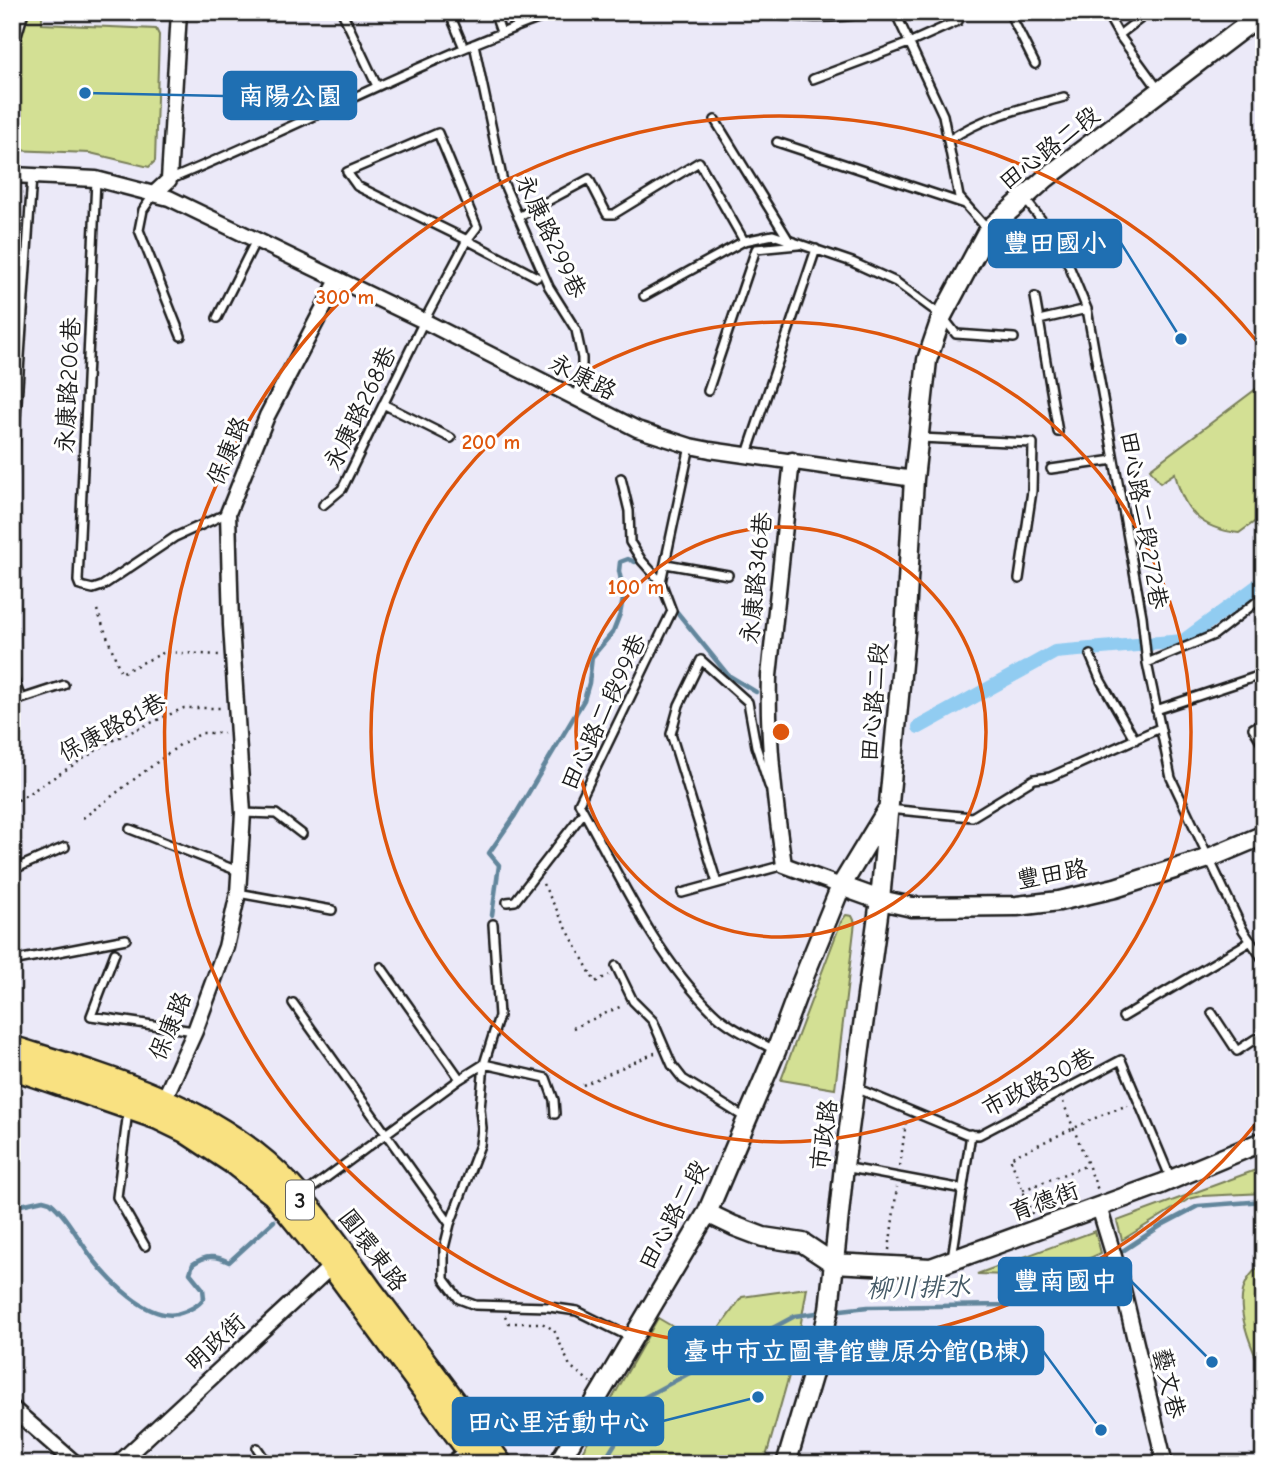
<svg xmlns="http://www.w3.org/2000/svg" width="1276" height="1476" viewBox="0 0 1276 1476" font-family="'Comic Neue','LXGW WenKai TC',sans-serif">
<rect width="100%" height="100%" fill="#ebe9f8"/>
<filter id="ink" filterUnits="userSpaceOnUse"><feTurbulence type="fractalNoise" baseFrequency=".0143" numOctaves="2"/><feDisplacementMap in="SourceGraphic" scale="14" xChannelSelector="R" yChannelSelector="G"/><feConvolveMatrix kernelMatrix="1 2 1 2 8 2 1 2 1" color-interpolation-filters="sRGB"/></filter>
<g filter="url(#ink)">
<!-- green -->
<path fill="#d3e094" stroke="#787e58" stroke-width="2" d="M12 13 42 15V24L156 29 159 35 155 161 149 167 90 153 12 150Z
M1264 383V515L1239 533C1200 529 1183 510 1175 473L1160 483 1150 469Z
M846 915 852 916 855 922 835 1089 781 1080 841 922Z
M1264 1167V1193L1202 1196 1189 1199 1122 1240 1117 1221Z
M1095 1231 1101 1253 1075 1265 1040 1276 977 1274Z
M1264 1263V1286L1258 1300 1264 1323V1378C1251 1342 1221 1290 1264 1263Z
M807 1288 796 1351 764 1464H575L658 1318 706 1346 742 1297Z"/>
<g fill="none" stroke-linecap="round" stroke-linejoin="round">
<!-- stream -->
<path stroke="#62869c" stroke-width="4.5" d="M677 612 728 675 756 692
M492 915 499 865 489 853 514 817 584 700 589 683 592 657 613 632 620 614 624 594 619 571 620 562 628 559 635 562
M12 1207 43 1200 50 1202C68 1217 79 1241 93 1259 110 1281 147 1320 177 1314 188 1311 198 1307 204 1298L203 1289 190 1273 193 1264C206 1255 215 1255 229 1262L274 1221
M1118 1254 1162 1225 1198 1206 1264 1201
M832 1311 868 1307 1003 1305 1089 1274 1111 1259
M605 1460 616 1442 634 1403 795 1316 824 1312"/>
<!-- canal -->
<path stroke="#91ccf1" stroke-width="14" d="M919 727 1055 652 1183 641 1264 581"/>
<defs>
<path id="service" d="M342 12 377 86
M449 12 464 48
M494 12 501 32
M755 12C796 18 833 20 874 12
M895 12 943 115 959 197 988 230
M1009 12 1035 64
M1106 12 1119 35 1159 90
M1119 35 1149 12
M12 44 17 36 24 12
M474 44 503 182 549 287 576 330 582 358V378L576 399
M813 79 909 43 958 21
M715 120 788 239
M949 140C984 116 1023 108 1064 97
M777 142 965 204
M96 180 78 581 80 586 93 589 102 586 175 537 228 513
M169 180C300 126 424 59 557 12
M154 194 143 210 139 230 181 336
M1024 198 1043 222 1067 261 1087 309 1142 616 1147 663 1171 778 1243 930 1264 961
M518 217 589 179 607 214H614L699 162 744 241 773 235 852 262 896 282 942 316 956 334 1014 338
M644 296 744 241
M1035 297 1039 320
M217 318 256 240
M708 391 756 249 798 245
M383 404 451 438
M1058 432 1039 320 1087 309
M920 438 1033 443 1032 491 1019 579
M690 446 661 582 672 611 579 803C619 874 653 953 712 1011 729 1028 755 1039 776 1051
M747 454 816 249
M1051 469 1114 460
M12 477 32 176
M621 478 629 511 630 542 642 561 661 582
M323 505 342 489 424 321 467 240 477 227 438 133 347 172 357 186 467 240 537 277
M666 564 728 575
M1090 655 1101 681 1135 740
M1147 663 1214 635 1264 596
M12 674 21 699
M12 702 64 685
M1156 710 1255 677
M1264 722 1253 728 1264 746
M888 809 972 817 1034 779 1050 777 1160 728
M243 813 276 814 302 834
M130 829 238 871
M12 870 65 847
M717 883 671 734 679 705 701 660 748 702 756 746 769 786
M238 893 332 910
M682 893 784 865
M507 902 515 901 584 812
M115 953 91 1016 194 1031
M12 961 126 939
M616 966 633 1001 653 1021 672 1065 683 1079 747 1119
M381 967 460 1079
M293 1003 450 1224 444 1248V1279L459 1299 475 1305 549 1307 577 1311 632 1338
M1212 1013 1237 1051 1255 1039 1259 1044 1264 1041
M1123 1017 1251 941
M484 1064 546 1078 554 1100 555 1114
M856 1088 966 1134 979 1135 1121 1060 1171 1179
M128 1111 117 1197 145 1246
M844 1167 963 1189
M303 1195 460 1079 484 1064
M450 1224 480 1145 482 1128 480 1109 484 1064 499 1016 493 924
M952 1258 971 1134
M257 1448 268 1464
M358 1458 362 1464
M446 1464 463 1450"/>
<path id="minor" d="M12 175 96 179 169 198 424 321 637 429 690 446 710 450 914 479
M155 193 169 180 179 12
M792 460 769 676C767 739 775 803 784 865L841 886
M161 1106 195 1031 226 947 238 893 243 813 231 625 228 513 267 416 338 280
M1099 1207 1119 1273 1165 1464
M12 1408 76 1464
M118 1464 338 1260"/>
<path id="tertiary" d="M841 886 880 900 912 907 1017 906 1059 901 1115 888 1209 858 1264 835
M707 1213 734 1226 763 1237 803 1243 833 1263 931 1268 1161 1184 1264 1141
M558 1464 707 1213 776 1051 801 984 841 886 886 812
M786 1464 816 1363 829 1310 844 1166 880 900 905 632 914 479 927 360 942 316 988 230 1046 178 1264 12"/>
<path id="primary" d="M12 1048C101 1076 194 1101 266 1163 306 1198 339 1247 370 1290 414 1348 457 1405 500 1464
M12 1067 157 1117 186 1131 233 1162 274 1194 332 1265 479 1464"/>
</defs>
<!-- service casing -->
<use href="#service" stroke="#1c1c1c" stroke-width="12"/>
<!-- minor casing -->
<use href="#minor" stroke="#1c1c1c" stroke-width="19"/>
<!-- tertiary casing -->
<use href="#tertiary" stroke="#1c1c1c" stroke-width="23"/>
<!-- primary casing -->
<use href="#primary" stroke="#1c1c1c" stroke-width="28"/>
<!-- path -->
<path stroke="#1c1c1c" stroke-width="2.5" stroke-dasharray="2 5" stroke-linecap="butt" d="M97 610 121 673 165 652 219 655
M12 804 111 741 184 708H222
M83 818 181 744 202 733H224
M543 884 595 982 609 975
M573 1028 624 1005
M583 1085 657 1052
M1063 1102 1098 1190
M900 1166 906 1121
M1023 1190 1088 1165
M1032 1214 1010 1158 1104 1114 1128 1105
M889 1250 897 1187
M505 1316 509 1323H542L554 1330 570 1366 590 1382
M710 1349 720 1369"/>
<!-- service -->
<use href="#service" stroke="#fff" stroke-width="7"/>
<!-- minor -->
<use href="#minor" stroke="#fff" stroke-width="14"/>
<!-- tertiary -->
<use href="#tertiary" stroke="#fff" stroke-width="18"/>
<!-- primary -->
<use href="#primary" stroke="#f9e181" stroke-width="23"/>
</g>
</g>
<!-- distance rings -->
<g fill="none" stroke="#de560d" stroke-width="3.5">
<circle cx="781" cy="732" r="205"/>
<circle cx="781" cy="732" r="410"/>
<path d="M1263 1115A616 616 0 1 1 1263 349"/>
</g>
<g text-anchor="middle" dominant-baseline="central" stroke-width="6" stroke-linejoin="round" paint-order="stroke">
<!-- shield labels -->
<rect fill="#fff" stroke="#606060" stroke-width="2" x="286" y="1180.5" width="28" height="39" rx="5"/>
<g font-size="23" font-weight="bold" fill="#1c1c1c">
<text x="300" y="1200">3</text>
</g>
<!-- street labels -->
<g font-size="24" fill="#1c1c1c" stroke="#fff">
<text transform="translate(1049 148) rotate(-38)">田心路二段</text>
<text transform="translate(551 236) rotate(65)">永康路299巷</text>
<text transform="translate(583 377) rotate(27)">永康路</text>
<text transform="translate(68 385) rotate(-87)">永康路206巷</text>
<text transform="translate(360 408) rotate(-64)">永康路268巷</text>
<text transform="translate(228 451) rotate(-67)">保康路</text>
<text transform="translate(1144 520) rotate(80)">田心路二段272巷</text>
<text transform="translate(756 578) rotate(-84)">永康路346巷</text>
<text transform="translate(874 702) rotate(-85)">田心路二段</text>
<text transform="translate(603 712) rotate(-65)">田心路二段99巷</text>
<text transform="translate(112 727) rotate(-28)">保康路81巷</text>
<text transform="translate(1052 874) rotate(-10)">豐田路</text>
<text transform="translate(170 1026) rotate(-67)">保康路</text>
<text transform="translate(1038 1082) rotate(-27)">市政路30巷</text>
<text transform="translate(824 1135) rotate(-82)">市政路</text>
<text transform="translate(1044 1201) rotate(-20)">育德街</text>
<text transform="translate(673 1215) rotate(-62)">田心路二段</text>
<text transform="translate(373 1250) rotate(53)">圓環東路</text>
<text transform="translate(215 1342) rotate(-43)">明政街</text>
<text transform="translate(1169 1383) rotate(77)">藝文巷</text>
</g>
<!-- water labels -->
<g font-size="26" font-style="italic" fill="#455a67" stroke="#fff">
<text transform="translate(918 1288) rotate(-1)">柳川排水</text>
</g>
</g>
<circle cx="781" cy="732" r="10" fill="#de560d" stroke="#fff" stroke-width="3.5"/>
<g font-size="21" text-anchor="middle" font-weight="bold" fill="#de560d" stroke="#fff" stroke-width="6" stroke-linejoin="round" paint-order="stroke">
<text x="345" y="304">300 m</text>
<text x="491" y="449">200 m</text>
<text x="636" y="594">100 m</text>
</g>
<!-- callouts -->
<path fill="none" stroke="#1f6fb2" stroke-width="2.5" d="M85 93L224 96M1181 339L1121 243M1212 1362L1131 1281M1101 1430L1043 1351M758 1397L663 1421"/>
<g fill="#1f6fb2" stroke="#fff" stroke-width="2.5">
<circle cx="85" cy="93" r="7"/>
<circle cx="1181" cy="339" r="7"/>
<circle cx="1212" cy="1362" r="7"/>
<circle cx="1101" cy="1430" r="7"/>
<circle cx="758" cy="1397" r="7"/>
</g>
<g fill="#1f6fb2" stroke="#1f6fb2" stroke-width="2.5">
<rect x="224" y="72" width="132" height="47" rx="7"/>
<rect x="989" y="220" width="132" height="47" rx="7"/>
<rect x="999" y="1258" width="132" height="47" rx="7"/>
<rect x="669" y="1327" width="374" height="47" rx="7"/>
<rect x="453" y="1398" width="210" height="47" rx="7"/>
</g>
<g font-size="26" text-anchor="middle" font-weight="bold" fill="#fff">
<text x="290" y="105">南陽公園</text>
<text x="1055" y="252">豐田國小</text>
<text x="1065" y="1290">豐南國中</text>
<text x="856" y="1360">臺中市立圖書館豐原分館(B棟)</text>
<text x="558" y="1431">田心里活動中心</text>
</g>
<!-- margin -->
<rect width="1276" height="1476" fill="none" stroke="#fff" stroke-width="42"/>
<rect x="21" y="21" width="1234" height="1434" fill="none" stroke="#1c1c1c" stroke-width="2.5" filter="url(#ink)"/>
</svg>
